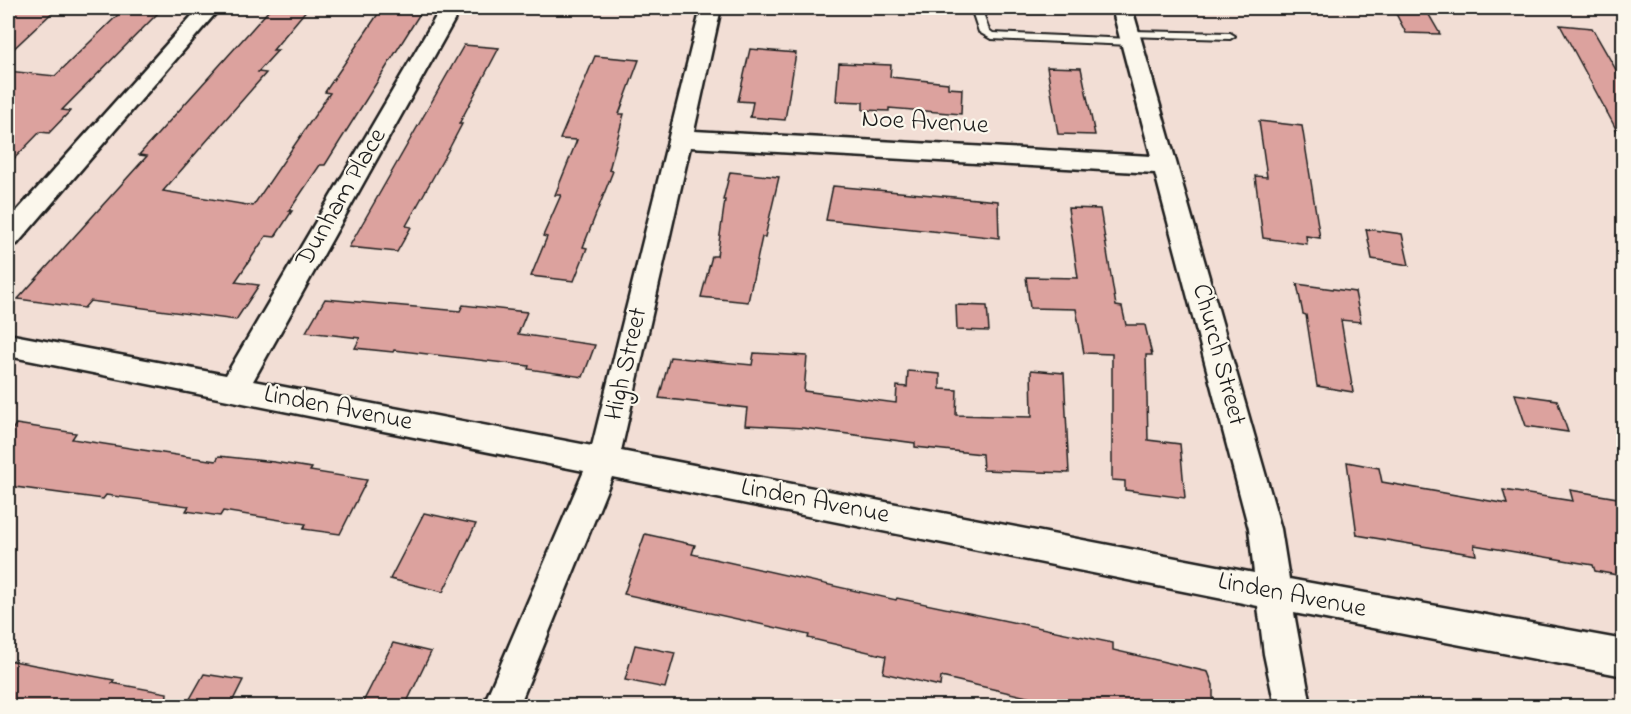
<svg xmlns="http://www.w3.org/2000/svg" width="1631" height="714" viewBox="0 0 1631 714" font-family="'Indie Flower',sans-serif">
<rect width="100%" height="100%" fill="#f2ded5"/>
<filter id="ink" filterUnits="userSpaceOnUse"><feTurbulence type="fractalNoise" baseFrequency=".0167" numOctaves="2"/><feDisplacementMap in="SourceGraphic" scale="12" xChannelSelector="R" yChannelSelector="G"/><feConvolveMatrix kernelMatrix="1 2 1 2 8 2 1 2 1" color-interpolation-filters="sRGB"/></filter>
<g filter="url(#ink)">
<!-- building -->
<path fill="#dca29e" stroke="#1c1c1c" stroke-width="1.5" d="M16 8H57L8 54V15Z
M125 8H163L62 110 70 111 49 133 40 132 8 165V71L55 76Z
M271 8H308L273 50H278L258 72 266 73 163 191 253 206 330 93 325 92 382 8H419L416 12H421L325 165H320L289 211H292L275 237 266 236 235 282 259 285 236 320 90 301 84 308 18 299 147 156 139 155Z
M1393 8H1425L1440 34 1406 33Z
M1560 25 1592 28 1623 82V142Z
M464 45 499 48 459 124H462L450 147 406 226 411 227 397 252 349 247Z
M750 49 796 53 785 120 750 117 753 102 738 101Z
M595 56 639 60 619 114H624L609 170 613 171 583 247 587 248 574 281 531 276 547 237 543 236 561 195H555L577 140 560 139Z
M839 63 891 65 890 77 948 83V88L962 89 961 114 889 108V111L863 110V102L836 101Z
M1047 67 1081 68 1095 135 1058 134Z
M1259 121 1302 126 1320 238 1306 236 1307 244 1263 238 1255 176 1267 177Z
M730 172 779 177 765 237H762L748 302 701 297 712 256H717L725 200H723Z
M833 186 998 201 999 238 826 220Z
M1068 208 1100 209 1116 306 1122 307 1126 325H1145L1152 355H1146L1148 440 1180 444 1185 498 1125 490V481L1112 480V354L1084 353 1076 309 1030 308 1026 277 1078 278Z
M1366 229 1402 234 1409 265 1372 259Z
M1297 284 1355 292 1361 322 1341 320 1353 392 1317 386 1306 315 1303 314Z
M325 299 460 311 463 305 527 312 518 334 595 345 583 377 528 369 529 366 394 350 393 352 355 348 360 338 306 332Z
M956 305 987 306 989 331 957 330Z
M754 353 807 356 804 391 896 403 897 386 907 387 908 371 940 374V389L957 390 956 415 1032 417 1031 370 1064 373 1069 473 983 470 982 454 915 447V443L803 428 745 425 747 408 659 398 670 357 752 365Z
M1515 394 1557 400 1568 432 1526 426Z
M16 424 76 433 72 439 136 449 216 461 219 456 274 462 312 468 310 471 367 480 340 534 303 529 306 524 223 511 220 516 186 511 189 506 106 495 103 499 8 486V436Z
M1347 462 1379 468 1382 482 1507 504 1503 490 1573 501 1570 490 1623 499V576L1595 571 1593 565 1474 545 1476 555 1357 535Z
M424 513 476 524 443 592 390 579Z
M645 534 695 545 692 554 896 600 897 598 1113 643V650L1208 672 1213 685V706H1053V703L941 677 940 686 883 673 886 656 808 638 809 635 624 594Z
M393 643 431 652 405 706H361Z
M635 645 675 653 665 688 625 680Z
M8 660 114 680 112 683 167 693 166 706H8Z
M204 674 243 680 230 706H186Z"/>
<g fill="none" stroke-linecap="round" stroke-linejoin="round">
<defs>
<path id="service" d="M971 8H1125L1128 10 1123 13H983L989 30 993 33 1131 39 1136 42 1131 45 991 39 979 32Z
M1130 31 1230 33 1235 36 1230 39 1126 36 1125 34Z"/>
<path id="minor" d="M199 8H220L17 244 8 246V221Z
M441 8H461L253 381 592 446 701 8H721L694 131 1151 156 1112 8H1132L1281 529 1289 579 1624 640V676L1294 613 1311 706H1275L1264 654 1258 606 612 477 519 706H483L584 471 8 356V334L226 375ZM690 147 1155 173 1249 529 1254 573 621 451Z"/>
</defs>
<!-- service casing -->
<use href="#service" stroke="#1c1c1c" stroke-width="4"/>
<!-- minor casing -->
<use href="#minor" stroke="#1c1c1c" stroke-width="5"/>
<!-- service -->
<use href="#service" fill="#fbf7ec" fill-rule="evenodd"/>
<!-- minor -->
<use href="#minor" fill="#fbf7ec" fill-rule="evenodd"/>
</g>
</g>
<g text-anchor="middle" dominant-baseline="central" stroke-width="4.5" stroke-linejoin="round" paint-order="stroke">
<!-- street labels -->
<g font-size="26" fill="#1c1c1c" stroke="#fbf7ec">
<text transform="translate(925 123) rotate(3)">Noe Avenue</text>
<text transform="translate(342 198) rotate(-60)">Dunham Place</text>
<text transform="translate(1218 355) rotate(75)">Church Street</text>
<text transform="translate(627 364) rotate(-77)">High Street</text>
<text transform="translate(338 409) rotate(11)">Linden Avenue</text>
<text transform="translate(815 502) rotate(11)">Linden Avenue</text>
<text transform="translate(1292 596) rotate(11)">Linden Avenue</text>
</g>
</g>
<!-- margin -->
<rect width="1631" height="714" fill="none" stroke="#fbf7ec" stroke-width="30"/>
<rect x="15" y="15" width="1601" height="684" fill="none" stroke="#1c1c1c" stroke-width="2" filter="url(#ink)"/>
</svg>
